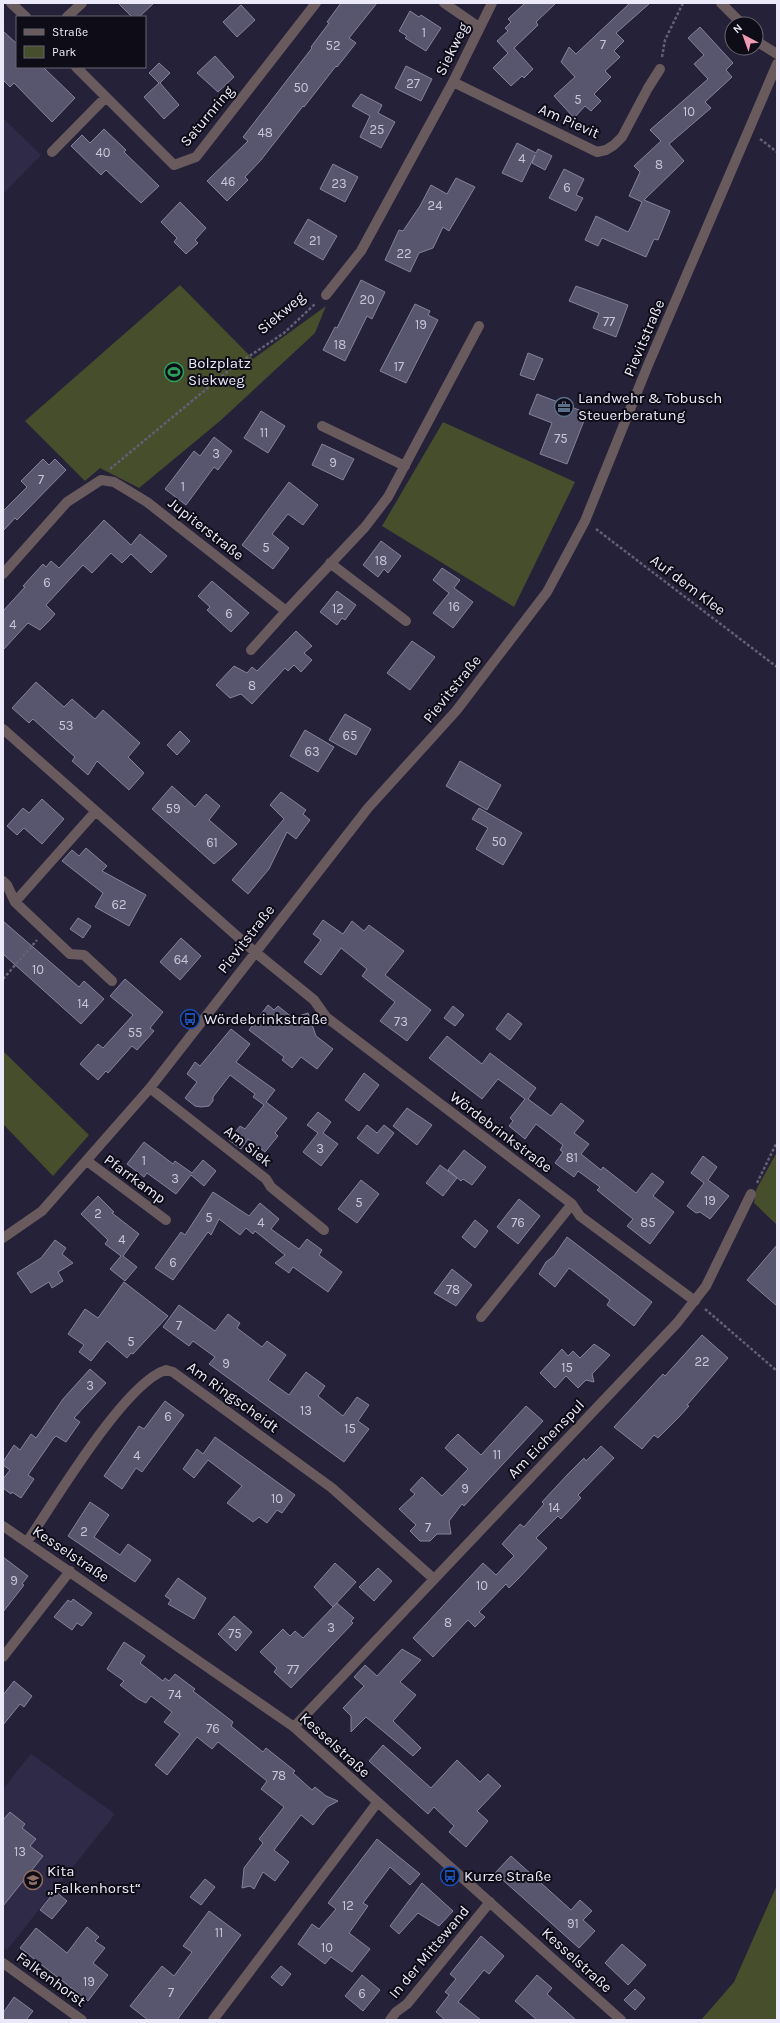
<svg xmlns="http://www.w3.org/2000/svg" width="780" height="2023" viewBox="0 0 780 2023" font-family="Karla,sans-serif">
<rect width="100%" height="100%" fill="#252138"/>
<!-- built -->
<path fill="#2f2a47" d="M3 118 41 155 3 194Z
M31 1754 115 1814 7 1950 3 1947V1789Z"/>
<!-- green -->
<path fill="#464e2b" d="M180 285 253 359 326 306 315 333 220 421 139 488 100 468 85 481 25 421Z
M443 422 575 482 514 607 382 526Z
M3 1051 89 1135 53 1176 3 1124Z
M777 1152V1225L754 1203 756 1190Z
M777 1885V2020H701L734 1982Z"/>
<!-- building -->
<path fill="#58556e" stroke="#85829e" d="M118 3H154L139 17H132Z
M341 3H377L349 38 356 43 337 67 336 66 304 107 303 106 261 160 245 177 248 180 227 201 207 181 248 141 243 137 312 48 311 47 329 23 327 22Z
M525 3H556L536 22 538 25 514 48 533 69 524 78 522 76 511 86 493 68 508 53 497 41 508 31 505 28 511 22 508 19Z
M630 3H650L616 33 624 41 614 51 620 57 605 71 611 77 594 94 601 101 591 111 585 106 574 118 554 96 575 77 561 62 569 47 576 54Z
M241 5 255 20 237 37 223 22Z
M410 11 419 17 421 15 441 28 426 51 405 38 407 36 399 31Z
M700 27 733 63 726 70 732 77 705 102 711 108 669 144 684 161 644 200 670 211 658 240 654 239 646 257 602 238 598 246 585 240 596 216 628 232 631 227 642 202 629 196 640 172 634 166 661 141 650 130 708 79 694 64 704 55 688 38Z
M3 31 17 44V67H43L75 98 52 122 14 83 10 87 3 80Z
M215 56 234 77 218 92 197 73Z
M159 63 170 73 160 83 179 105 164 119 144 97 159 83 149 73Z
M406 66 432 79 421 101 395 88Z
M361 94 382 105 378 113 395 122 381 148 360 137 370 116 352 106Z
M104 129 126 150 124 152 159 186 141 203 106 170 101 175 71 146 82 135 90 143Z
M517 143 536 153 538 149 552 156 545 170 532 163 535 155 522 182 502 173Z
M333 164 358 177 345 202 320 189Z
M564 169 584 179 576 195 583 198 576 211 549 198Z
M456 178 475 187 449 231 443 227 433 248 419 253 410 272 385 260 399 230 403 231 420 206 431 185 447 194Z
M180 202 206 228 195 240 198 243 186 254 174 242 177 238 161 222Z
M308 219 337 236 323 260 294 243Z
M361 280 385 292 372 319 367 316 345 361 323 350 335 327 337 328Z
M576 286 628 305 616 337 593 328 599 313 569 301Z
M415 304 430 311 428 315 438 320 406 383 380 371Z
M528 353 543 359 534 380 520 375Z
M537 394 587 413 567 464 540 454 552 423 529 414Z
M261 411 285 426 268 453 244 438Z
M214 437 232 451 218 470 214 467 186 505 165 489 194 451 200 456Z
M322 444 354 459 343 480 312 465Z
M43 459 49 465 55 459 66 470 17 520 15 518 3 531V511L27 487 21 481Z
M289 482 318 505 303 525 288 514 272 534 289 548 273 569 242 545Z
M104 520 131 545 140 534 167 556 151 573 131 554 122 563 111 553 92 573 83 565 46 605 55 614 49 621 40 630 28 623 3 650V611L25 587 23 586 43 564 46 567 51 561 59 568Z
M381 541 401 556 388 573 384 569 378 577 363 565Z
M442 568 460 580 454 588 473 602 453 628 433 613 449 593 433 580Z
M212 581 249 613 231 632 207 610 210 607 198 596Z
M337 591 356 605 345 620 342 618 337 625 320 612Z
M296 631 312 646 304 653 312 660 301 672 294 665 288 671 285 668 252 704 241 694 230 698 216 685 234 666 247 673 252 667 257 671Z
M412 641 435 657 410 690 387 673Z
M36 682 64 707 72 699 95 719 103 710 140 743 128 757 144 773 129 790 97 761 88 775 72 761 75 757 33 719 29 723 12 708Z
M345 714 371 729 356 755 329 740Z
M305 730 334 747 318 772 290 756Z
M180 731 190 741 177 755 167 745Z
M460 761 501 785 487 810 446 786Z
M172 786 195 807 206 794 220 806 209 820 237 844 214 864 152 809Z
M281 792 306 810 303 814 310 820 296 839 287 832 269 869 248 894 232 880 284 819 270 805Z
M42 799 64 819 42 844 24 828 17 835 7 826 23 808 29 813Z
M479 808 522 833 503 865 476 849 488 828 472 819Z
M86 848 107 866 102 871 146 895 129 926 95 907 103 893 62 861 72 850 79 856Z
M78 918 91 926 83 938 70 929Z
M323 920 343 934 352 921 364 931 369 925 404 951 385 975 431 1010 407 1041 380 1021 395 1002 362 976 367 969 341 948 321 975 304 962 321 940 313 934Z
M3 921 79 987 84 981 104 999 81 1024 3 954Z
M181 938 201 956 180 980 160 962Z
M125 979 163 1012 150 1028 154 1031 137 1050 132 1046 108 1073 106 1071 98 1080 80 1064 98 1044 103 1048 133 1015 110 996Z
M268 1005 274 1010 278 1006 293 1018 308 1013 316 1036 333 1049 317 1069 301 1057 292 1068 282 1060 284 1057 249 1030Z
M453 1006 464 1015 455 1026 444 1018Z
M508 1013 522 1024 510 1040 496 1029Z
M231 1029 250 1044 236 1062 275 1090 266 1102 287 1118 275 1133 278 1136 265 1152 248 1139 241 1149 229 1140 240 1126 245 1129 264 1105 253 1097 255 1094 230 1075 213 1097V1101L209 1106 201 1107 195 1106 185 1098 197 1082 187 1074 195 1062 200 1066Z
M447 1036 482 1064 490 1053 536 1088 528 1099 551 1116 561 1103 584 1121 574 1133 589 1144 581 1154 601 1170 603 1167 636 1193 652 1173 664 1182 653 1196 674 1212 650 1244 627 1226 633 1219 597 1190 600 1187 578 1171 574 1177 555 1163 563 1152 560 1150 563 1145 536 1124 525 1139 509 1126 513 1121 510 1118 525 1099 498 1079 482 1099 429 1058Z
M364 1073 379 1085 359 1111 345 1100Z
M407 1108 432 1125 417 1145 393 1126Z
M318 1112 331 1122 323 1133 338 1144 321 1166 303 1152 318 1133 307 1125Z
M367 1125 377 1133 384 1125 394 1133 378 1154 357 1138Z
M144 1142 173 1164 175 1161 192 1173 203 1160 216 1171 204 1186 191 1175 176 1194 147 1173 144 1177 127 1164Z
M464 1150 486 1167 472 1185 463 1179 461 1181 448 1170Z
M703 1156 717 1167 708 1180 729 1196 710 1219 700 1212 696 1213 687 1206 704 1183 691 1173Z
M440 1165 457 1178 443 1196 426 1183Z
M361 1180 379 1194 357 1223 338 1209Z
M213 1192 249 1216 260 1203 279 1219 271 1229 299 1249 307 1239 322 1250 319 1255 342 1272 328 1292 293 1267 289 1273 275 1263 285 1255 255 1231 253 1234 246 1228 240 1235 219 1219 211 1235 208 1232 173 1280 155 1268 181 1232 185 1235Z
M98 1196 114 1212 112 1213 139 1234 123 1256 137 1267 125 1281 110 1269 121 1256 105 1244 108 1240 81 1214Z
M519 1199 540 1216 518 1244 497 1227Z
M475 1220 488 1231 475 1248 462 1237Z
M567 1237 652 1302 634 1326 607 1305 610 1300 569 1268 555 1287 539 1274 546 1262 554 1256Z
M55 1240 66 1248 62 1254 73 1263 58 1272 63 1281 52 1288 49 1282 31 1293 17 1273 41 1258Z
M777 1245V1306L747 1280Z
M452 1269 472 1285 456 1306 434 1293Z
M124 1282 168 1316 133 1354 131 1353 127 1358 107 1341 91 1361 79 1352 84 1345 68 1334 85 1309 98 1318Z
M179 1305 215 1331 228 1314 240 1323 237 1328 262 1347 267 1341 286 1355 268 1380 289 1395 306 1372 325 1386 318 1396 343 1416 357 1397 369 1405 358 1421 369 1429 344 1462 209 1364 215 1357 193 1341 189 1346 163 1327Z
M702 1335 728 1358 687 1405 689 1406 679 1417 658 1438 654 1435 642 1449 614 1427 663 1374 665 1376Z
M594 1344 610 1355 592 1374 594 1382 586 1380 578 1388 566 1376 555 1388 540 1373 562 1349 568 1356 573 1351 580 1358Z
M90 1369 106 1383 74 1418 80 1422 66 1442 56 1436 53 1439 28 1475 34 1479 21 1498 12 1492 11 1494 3 1488V1479L10 1470 3 1465V1462L14 1445 20 1450 31 1434 36 1438 63 1399Z
M165 1401 184 1415 142 1472 136 1468 122 1489 104 1476 139 1426 144 1429Z
M526 1406 543 1421 464 1506 462 1504 449 1521 451 1534H437L430 1541H420L410 1531 416 1525 399 1509 415 1494 410 1490 422 1477 442 1496 468 1469 445 1448 450 1442 458 1434 481 1455Z
M215 1437 295 1495 282 1513 277 1510 267 1523 259 1517 253 1522 227 1503 242 1486 208 1460 194 1478 183 1469 197 1449 203 1454Z
M601 1446 614 1458 578 1495 581 1498 561 1519 558 1516 536 1538 547 1548 519 1578 509 1588 506 1584 479 1612 485 1617 475 1627 468 1620 433 1657 413 1638 483 1563 496 1575 514 1556 502 1544 520 1524 524 1527 544 1504 542 1502 568 1474 584 1458 586 1461Z
M90 1502 109 1515 94 1537 120 1555 128 1544 151 1560 135 1582 68 1536Z
M3 1557 28 1576 22 1584 24 1585 3 1612Z
M335 1563 356 1582 333 1607 314 1587Z
M378 1568 392 1581 374 1601 359 1587Z
M178 1578 206 1598 194 1619 168 1604 171 1600 165 1596Z
M73 1599 92 1613 82 1626 77 1623 72 1630 54 1617 68 1600 71 1602Z
M337 1603 354 1618 351 1621 353 1623 291 1688 274 1672 277 1668 260 1652 283 1629 290 1636 295 1631 303 1638Z
M234 1616 252 1632 236 1651 218 1634Z
M124 1642 145 1656 140 1663 163 1681 165 1678 169 1681 175 1674 195 1689 193 1691 233 1722 231 1726 263 1752 266 1748 295 1771 293 1773 312 1790 315 1787 326 1796 338 1801 327 1807 313 1825 301 1815 274 1850 289 1862 275 1881 263 1872 254 1889 250 1886 242 1888 244 1868 263 1843 259 1839 284 1807 261 1789 267 1781 218 1742 212 1749 197 1737 167 1775 155 1765 180 1734 164 1722 172 1712 151 1696 146 1703 138 1699 120 1685 124 1681 107 1669Z
M402 1649 421 1660 400 1682 416 1695 393 1721 421 1748 413 1756 366 1717 351 1732V1716L343 1708 364 1686 354 1677 365 1665 377 1676Z
M14 1681 32 1696 24 1707 20 1704 3 1725V1695Z
M383 1745 431 1788 457 1760 480 1782 488 1774 501 1786 477 1811 488 1821 466 1847 449 1832 454 1826 434 1807 428 1814 369 1761Z
M10 1812 25 1824 22 1828 36 1839 30 1846 43 1856 3 1906V1820Z
M377 1839 420 1874 410 1885 390 1867 363 1903 368 1906 349 1933 370 1949 352 1972 331 1957 325 1964 298 1944 312 1924 319 1929 336 1909 328 1903Z
M511 1856 571 1910 580 1900 592 1911 583 1920 595 1931 579 1948 495 1873Z
M205 1879 215 1887 201 1905 190 1897Z
M422 1883 453 1911 439 1926 418 1913 399 1934 390 1926Z
M55 1891 67 1901 52 1919 40 1910Z
M209 1911 241 1935 177 2020H148L130 2006 162 1966 174 1976 192 1952 183 1946Z
M87 1927 99 1937 95 1941 105 1948 93 1963 108 1975 88 2001 20 1948 36 1928 67 1953Z
M481 1936 504 1956 489 1974 484 1970 458 2002 481 2020H445L436 2012 449 1995 445 1992 456 1979 450 1974Z
M622 1944 646 1965 628 1985 605 1963Z
M281 1966 291 1974 282 1986 271 1977Z
M362 1975 380 1990 363 2011 345 1996Z
M537 1975 552 1988 547 1994 576 2020H537L515 2001Z
M635 1989 645 1998 635 2010 624 2000Z
M14 1997 33 2011 26 2020H3V2013Z"/>
<g fill="none" stroke-linecap="round" stroke-linejoin="round">
<!-- path -->
<path stroke="#635f74" stroke-width="2.5" stroke-dasharray="3 2" stroke-linecap="butt" d="M662 57 665 40 683 3
M760 139 777 152
M110 469 233 367 284 333 316 303
M596 529 777 667
M3 979 37 940
M757 1183 777 1142
M705 1309 777 1371"/>
<!-- minor -->
<path stroke="#685a5d" stroke-width="10" d="M11 3 26 17
M444 3 479 27
M721 3 742 24
M67 17 82 3
M756 39 761 44 777 54
M76 67 174 165 196 157 316 3
M453 82 597 152 606 150 614 145 622 137 648 88 660 69
M52 152 106 97
M326 295 361 251 453 82 492 3
M322 426 405 466
M330 563 406 621
M3 574 67 502 101 480 114 482 147 502 286 611 251 650
M286 611 365 527 388 497 479 326
M3 729 255 952 314 1000 326 1017 572 1204 580 1216 695 1301
M3 881 7 885 15 902 70 954 84 955 112 981
M15 902 95 812
M150 1088 266 1179 271 1187 324 1230
M87 1161 166 1220
M3 1238 42 1211 150 1088 368 808 456 711 547 592 585 521 648 365 777 64
M481 1317 572 1204
M3 1526 294 1727 621 2020
M27 1542C53 1504 125 1382 166 1370L173 1372 332 1488 434 1579
M3 1657 70 1571
M294 1727 677 1323 706 1286 751 1194
M3 1963 82 2020
M213 2020 377 1803
M390 2020 396 2012 407 2004 490 1902"/>
</g>
<!-- icons -->
<defs>
<symbol id="stadium-ring" viewBox="-11 -11 22 22"><circle r="9.5" fill="#0e0c16" stroke="#2e9e5b" stroke-width="1.5"/><path d="M0-5a6.5 5 0 1 0 0 10a6.5 5 0 1 0 0-10ZM-3.5-1.8h7v3.6h-7Z" fill="#2e9e5b"/></symbol>
<symbol id="office-ring" viewBox="-11 -11 22 22"><circle r="9.5" fill="#0e0c16" stroke="#5c6f8a" stroke-width="1.5"/><path d="M-6-3h4V-5.5h4V-3h4V5H-6ZM-1-4.5V-3h2v-1.5ZM-6 0V1H6V0Z" fill="#5c6f8a"/></symbol>
<symbol id="bus-ring" viewBox="-11 -11 22 22"><circle r="9.5" fill="#0e0c16" stroke="#1a4fb4" stroke-width="1.5"/><path d="M-5-6H5V4H4V6H2V4H-2V6H-4V4H-5ZM-3.5-4V0h7V-4ZM-3.5 1.2v1.5H-2V1.2ZM2 1.2v1.5H3.5V1.2Z" fill="#1a4fb4"/></symbol>
<symbol id="school-ring" viewBox="-11 -11 22 22"><circle r="9.5" fill="#0e0c16" stroke="#8d6e63" stroke-width="1.5"/><path d="M0-5L7-2L0 1L-7-2ZM-4 1L0 2.5L4 1V4Q0 6-4 4Z" fill="#8d6e63"/></symbol>
</defs>
<g fill-rule="evenodd">
<use href="#stadium-ring" x="163" y="361" width="22" height="22"/>
<use href="#office-ring" x="553" y="396" width="22" height="22"/>
<use href="#bus-ring" x="179" y="1008" width="22" height="22"/>
<use href="#bus-ring" x="439" y="1865" width="22" height="22"/>
<use href="#school-ring" x="22" y="1869" width="22" height="22"/>
</g>
<g text-anchor="middle" dominant-baseline="central" stroke-width="4" stroke-linejoin="round" paint-order="stroke">
<!-- number labels -->
<g font-size="13" fill="#c7c5d7">
<text x="424" y="32">1</text>
<text x="603" y="44">7</text>
<text x="333" y="45">52</text>
<text x="413" y="83">27</text>
<text x="301" y="87">50</text>
<text x="578" y="99">5</text>
<text x="689" y="111">10</text>
<text x="377" y="129">25</text>
<text x="265" y="132">48</text>
<text x="103" y="152">40</text>
<text x="522" y="158">4</text>
<text x="659" y="164">8</text>
<text x="228" y="181">46</text>
<text x="339" y="183">23</text>
<text x="567" y="187">6</text>
<text x="435" y="205">24</text>
<text x="315" y="240">21</text>
<text x="404" y="253">22</text>
<text x="367" y="299">20</text>
<text x="609" y="321">77</text>
<text x="421" y="324">19</text>
<text x="340" y="344">18</text>
<text x="399" y="366">17</text>
<text x="264" y="432">11</text>
<text x="561" y="438">75</text>
<text x="216" y="453">3</text>
<text x="333" y="462">9</text>
<text x="41" y="479">7</text>
<text x="183" y="486">1</text>
<text x="266" y="547">5</text>
<text x="381" y="560">18</text>
<text x="47" y="582">6</text>
<text x="454" y="606">16</text>
<text x="338" y="608">12</text>
<text x="229" y="613">6</text>
<text x="13" y="624">4</text>
<text x="252" y="685">8</text>
<text x="66" y="725">53</text>
<text x="350" y="735">65</text>
<text x="312" y="751">63</text>
<text x="173" y="808">59</text>
<text x="499" y="841">50</text>
<text x="212" y="842">61</text>
<text x="119" y="904">62</text>
<text x="181" y="959">64</text>
<text x="38" y="969">10</text>
<text x="83" y="1003">14</text>
<text x="401" y="1021">73</text>
<text x="135" y="1032">55</text>
<text x="320" y="1148">3</text>
<text x="572" y="1157">81</text>
<text x="144" y="1160">1</text>
<text x="175" y="1178">3</text>
<text x="710" y="1200">19</text>
<text x="359" y="1202">5</text>
<text x="98" y="1213">2</text>
<text x="209" y="1217">5</text>
<text x="261" y="1222">4</text>
<text x="518" y="1222">76</text>
<text x="648" y="1222">85</text>
<text x="122" y="1239">4</text>
<text x="173" y="1262">6</text>
<text x="453" y="1289">78</text>
<text x="179" y="1325">7</text>
<text x="131" y="1341">5</text>
<text x="702" y="1361">22</text>
<text x="226" y="1363">9</text>
<text x="567" y="1367">15</text>
<text x="90" y="1385">3</text>
<text x="306" y="1410">13</text>
<text x="168" y="1416">6</text>
<text x="350" y="1428">15</text>
<text x="497" y="1454">11</text>
<text x="137" y="1455">4</text>
<text x="465" y="1488">9</text>
<text x="277" y="1498">10</text>
<text x="554" y="1507">14</text>
<text x="428" y="1527">7</text>
<text x="84" y="1531">2</text>
<text x="14" y="1580">9</text>
<text x="482" y="1585">10</text>
<text x="448" y="1622">8</text>
<text x="331" y="1627">3</text>
<text x="235" y="1633">75</text>
<text x="293" y="1669">77</text>
<text x="175" y="1694">74</text>
<text x="213" y="1728">76</text>
<text x="279" y="1775">78</text>
<text x="20" y="1851">13</text>
<text x="348" y="1905">12</text>
<text x="573" y="1923">91</text>
<text x="219" y="1932">11</text>
<text x="327" y="1947">10</text>
<text x="89" y="1981">19</text>
<text x="171" y="1992">7</text>
<text x="362" y="1993">6</text>
</g>
<!-- street labels -->
<g font-size="15" fill="#eceafa" stroke="#0e0c16">
<text transform="translate(452 49) rotate(-64)">Siekweg</text>
<text transform="translate(207 116) rotate(-50)">Saturnring</text>
<text transform="translate(569 121) rotate(24)">Am Pievit</text>
<text transform="translate(281 313) rotate(-40)">Siekweg</text>
<text transform="translate(644 338) rotate(-67)">Pievitstraße</text>
<text transform="translate(206 529) rotate(38)">Jupiterstraße</text>
<text transform="translate(688 585) rotate(37)">Auf dem Klee</text>
<text transform="translate(452 689) rotate(-51)">Pievitstraße</text>
<text transform="translate(246 939) rotate(-52)">Pievitstraße</text>
<text transform="translate(501 1132) rotate(37)">Wördebrinkstraße</text>
<text transform="translate(248 1146) rotate(38)">Am Siek</text>
<text transform="translate(135 1179) rotate(36)">Pfarrkamp</text>
<text transform="translate(233 1397) rotate(36)">Am Ringscheidt</text>
<text transform="translate(546 1439) rotate(-46)">Am Eichenspul</text>
<text transform="translate(71 1554) rotate(34)">Kesselstraße</text>
<text transform="translate(335 1745) rotate(42)">Kesselstraße</text>
<text transform="translate(429 1952) rotate(-50)">In der Mittewand</text>
<text transform="translate(577 1960) rotate(42)">Kesselstraße</text>
<text transform="translate(51 1979) rotate(36)">Falkenhorst</text>
</g>
<!-- poi labels -->
<g font-size="15" fill="#eceafa" stroke="#0e0c16" text-anchor="start">
<text x="188" y="363">Bolzplatz<tspan x="188" dy="17">Siekweg</tspan></text>
<text x="578" y="398">Landwehr &amp; Tobusch<tspan x="578" dy="17">Steuerberatung</tspan></text>
<text x="204" y="1019">Wördebrinkstraße</text>
<text x="47" y="1871">Kita<tspan x="47" dy="17">„Falkenhorst“</tspan></text>
<text x="464" y="1876">Kurze Straße</text>
</g>
</g>
<!-- border -->
<rect width="780" height="2023" fill="none" stroke="#eceafa" stroke-width="8"/>
<!-- legend -->
<rect x="16" y="16" width="130" height="52" fill="#0e0c16" stroke="#676571"/>
<rect x="24" y="29" width="20" height="6" fill="#685a5d" stroke="#676571"/>
<text x="52" y="36" font-size="12" fill="#eceafa">Straße</text>
<rect x="24" y="46" width="20" height="12" fill="#464e2b" stroke="#676571"/>
<text x="52" y="56" font-size="12" fill="#eceafa">Park</text>
<!-- north arrow -->
<g transform="translate(744 36) rotate(319)"><circle r="19" fill="#0e0c16" stroke="#676571"/>
<path d="M0-3L7 15L0 10L-7 15Z" fill="#f19ab4"/>
<text y="-6" font-size="11" font-weight="bold" text-anchor="middle" fill="#eceafa">N</text>
</g>
</svg>
